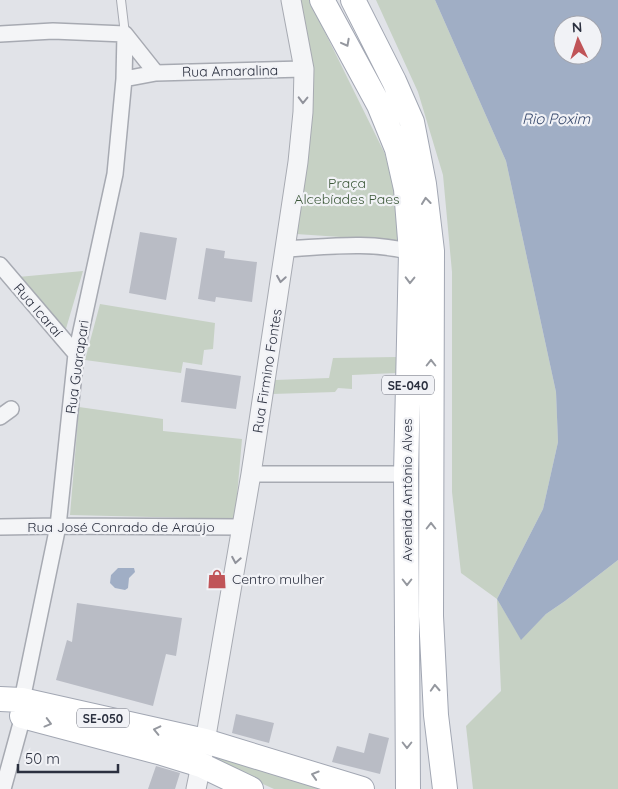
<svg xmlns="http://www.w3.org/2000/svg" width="618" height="789" viewBox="0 0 618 789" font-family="Quicksand,sans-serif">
<rect width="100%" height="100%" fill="#e1e3e8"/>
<!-- green -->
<path fill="#c6d1c4" d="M294 0H309L385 154 396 196 400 241 296 234Z
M376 0H435L506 161 556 392 558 442 543 509 497 599 521 639 546 614 565 601 618 560V789H473L466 726 501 691 497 599 461 573 452 492V272L443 175 418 92Z
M83 271 65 332 18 277Z
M100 304 215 323 213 349 204 350 202 365 183 362 181 373 85 360Z
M396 357V373L352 375V389L338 388 335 392 272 394 275 380 329 378 333 358Z
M79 407 163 419V431L242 439 235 519 70 515Z
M209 749 336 789H274L207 759Z"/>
<!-- water -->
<path fill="#a0aec5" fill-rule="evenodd" d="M435 0H618V560L565 601 546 614 521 640 497 599 543 509 558 442 556 392 506 161ZM563 25H593V55H563Z
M118 568H134L135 572 129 578 128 588 125 590 115 588 110 583 111 575Z"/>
<!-- building -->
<path fill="#b9bcc5" d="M140 232 177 238 166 300 129 293Z
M206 248 225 251 224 258 257 262 252 302 216 297 215 302 198 299Z
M186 368 241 376 236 409 181 402Z
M77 603 182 618 176 656 166 654 153 706 56 680 67 640 72 642Z
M236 714 274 723 269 743 232 733Z
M369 733 389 738 380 774 332 762 337 746 364 753Z
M156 766 180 773 175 789H148Z"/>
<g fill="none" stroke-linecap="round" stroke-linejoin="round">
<defs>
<path id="service" d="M121 0 125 34"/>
<path id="minor" d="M0 34 53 31 125 34 156 73 304 69
M124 79 156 73
M285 249C327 247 370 241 411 252
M0 265 76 354
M0 417 11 409
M251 474H406
M0 527 58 526 242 527
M22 700 58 526 76 354 115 174 124 79 125 34
M3 789 23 716"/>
<path id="tertiary" d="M196 789 201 765 251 474 298 162 303 112 304 69 291 0"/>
<path id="primary" d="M322 0 379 105 397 149 406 189 411 252 406 474 408 789
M353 0 394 81 412 122 424 184 432 251 431 616 436 715 445 789
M0 699 22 700 205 741 362 789
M22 716 162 753 201 765 251 789"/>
</defs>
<!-- service casing -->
<use href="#service" stroke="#a7aab2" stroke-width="10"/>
<!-- minor casing -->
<use href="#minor" stroke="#a7aab2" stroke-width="18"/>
<!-- tertiary casing -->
<use href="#tertiary" stroke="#a7aab2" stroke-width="21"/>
<!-- primary casing -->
<use href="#primary" stroke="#a2a7b3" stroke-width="26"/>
<!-- service -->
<use href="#service" stroke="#f4f5f7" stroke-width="8"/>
<!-- minor -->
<use href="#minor" stroke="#f4f5f7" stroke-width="15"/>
<!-- tertiary -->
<use href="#tertiary" stroke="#f4f5f7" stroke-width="19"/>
<!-- primary -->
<use href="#primary" stroke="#fff" stroke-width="24"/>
</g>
<!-- one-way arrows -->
<defs><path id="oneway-chevron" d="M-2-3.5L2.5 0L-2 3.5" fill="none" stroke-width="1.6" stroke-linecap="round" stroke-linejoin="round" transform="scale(1.25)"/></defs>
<g stroke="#95989f">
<use href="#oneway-chevron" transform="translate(346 43) rotate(62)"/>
<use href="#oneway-chevron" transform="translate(426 201) rotate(-96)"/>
<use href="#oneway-chevron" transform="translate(410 280) rotate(91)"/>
<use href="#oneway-chevron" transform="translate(431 363) rotate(-90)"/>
<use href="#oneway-chevron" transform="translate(431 526) rotate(-90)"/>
<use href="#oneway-chevron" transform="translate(407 582) rotate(90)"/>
<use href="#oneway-chevron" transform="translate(435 688) rotate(-93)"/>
<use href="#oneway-chevron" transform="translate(48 723) rotate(15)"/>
<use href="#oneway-chevron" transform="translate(157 730) rotate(-167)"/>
<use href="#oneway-chevron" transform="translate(407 745) rotate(90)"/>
<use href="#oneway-chevron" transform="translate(315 775) rotate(-163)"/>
</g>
<g stroke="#90929b">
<use href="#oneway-chevron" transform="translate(303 100) rotate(91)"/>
<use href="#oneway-chevron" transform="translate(281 279) rotate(99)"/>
<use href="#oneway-chevron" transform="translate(236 560) rotate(100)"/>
</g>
<!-- icons -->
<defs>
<symbol id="shop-bare" viewBox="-9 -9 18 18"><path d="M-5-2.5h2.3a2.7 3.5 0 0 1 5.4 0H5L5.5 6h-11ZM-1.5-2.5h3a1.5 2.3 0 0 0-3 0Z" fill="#c05458" stroke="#f1f2f6" stroke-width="2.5" paint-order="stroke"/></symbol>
</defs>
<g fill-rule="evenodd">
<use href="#shop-bare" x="203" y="565" width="28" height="28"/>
</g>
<g text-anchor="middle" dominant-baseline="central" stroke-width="4.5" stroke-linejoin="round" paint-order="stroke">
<!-- shield labels -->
<g fill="#f1f2f6" stroke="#666a76" stroke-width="1">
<rect x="382" y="375.5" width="52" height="19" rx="4"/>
<rect x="77" y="708.5" width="52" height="19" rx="4"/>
</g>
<g font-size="12" font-weight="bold" fill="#2b303f">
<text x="408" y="385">SE-040</text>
<text x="103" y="718">SE-050</text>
</g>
<!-- street labels -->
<g font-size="14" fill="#2b303f" stroke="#f1f2f6">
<text transform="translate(230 71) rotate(-1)">Rua Amaralina</text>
<text transform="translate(38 310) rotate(49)">Rua Icaraí</text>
<text transform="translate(77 367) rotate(-82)">Rua Guarapari</text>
<text transform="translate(267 371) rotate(-81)">Rua Firmino Fontes</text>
<text transform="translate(407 490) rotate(-90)">Avenida Antônio Alves</text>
<text x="121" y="527">Rua José Conrado de Araújo</text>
</g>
<!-- park labels -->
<g font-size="14" fill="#3d593a" stroke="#f1f2f6">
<text x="347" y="183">Praça<tspan x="347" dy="16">Alcebíades Paes</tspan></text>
</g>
<!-- poi labels -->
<g font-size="14" fill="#2b303f" stroke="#f1f2f6" text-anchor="start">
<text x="232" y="579">Centro mulher</text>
</g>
<!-- water labels -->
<g font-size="15" font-style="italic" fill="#3a4b6e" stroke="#f1f2f6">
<text x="556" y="118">Rio Poxim</text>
</g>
</g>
<!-- north arrow -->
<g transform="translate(578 40) rotate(356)"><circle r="24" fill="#f1f2f6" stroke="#a2a4ad"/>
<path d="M0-4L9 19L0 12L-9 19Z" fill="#c05458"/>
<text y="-8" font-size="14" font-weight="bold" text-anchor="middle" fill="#2b303f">N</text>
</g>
<!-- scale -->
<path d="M18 764v8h100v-8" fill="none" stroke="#2b303f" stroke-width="2.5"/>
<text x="25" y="764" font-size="15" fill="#2b303f" stroke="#f1f2f6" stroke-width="4" paint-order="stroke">50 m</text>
</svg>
